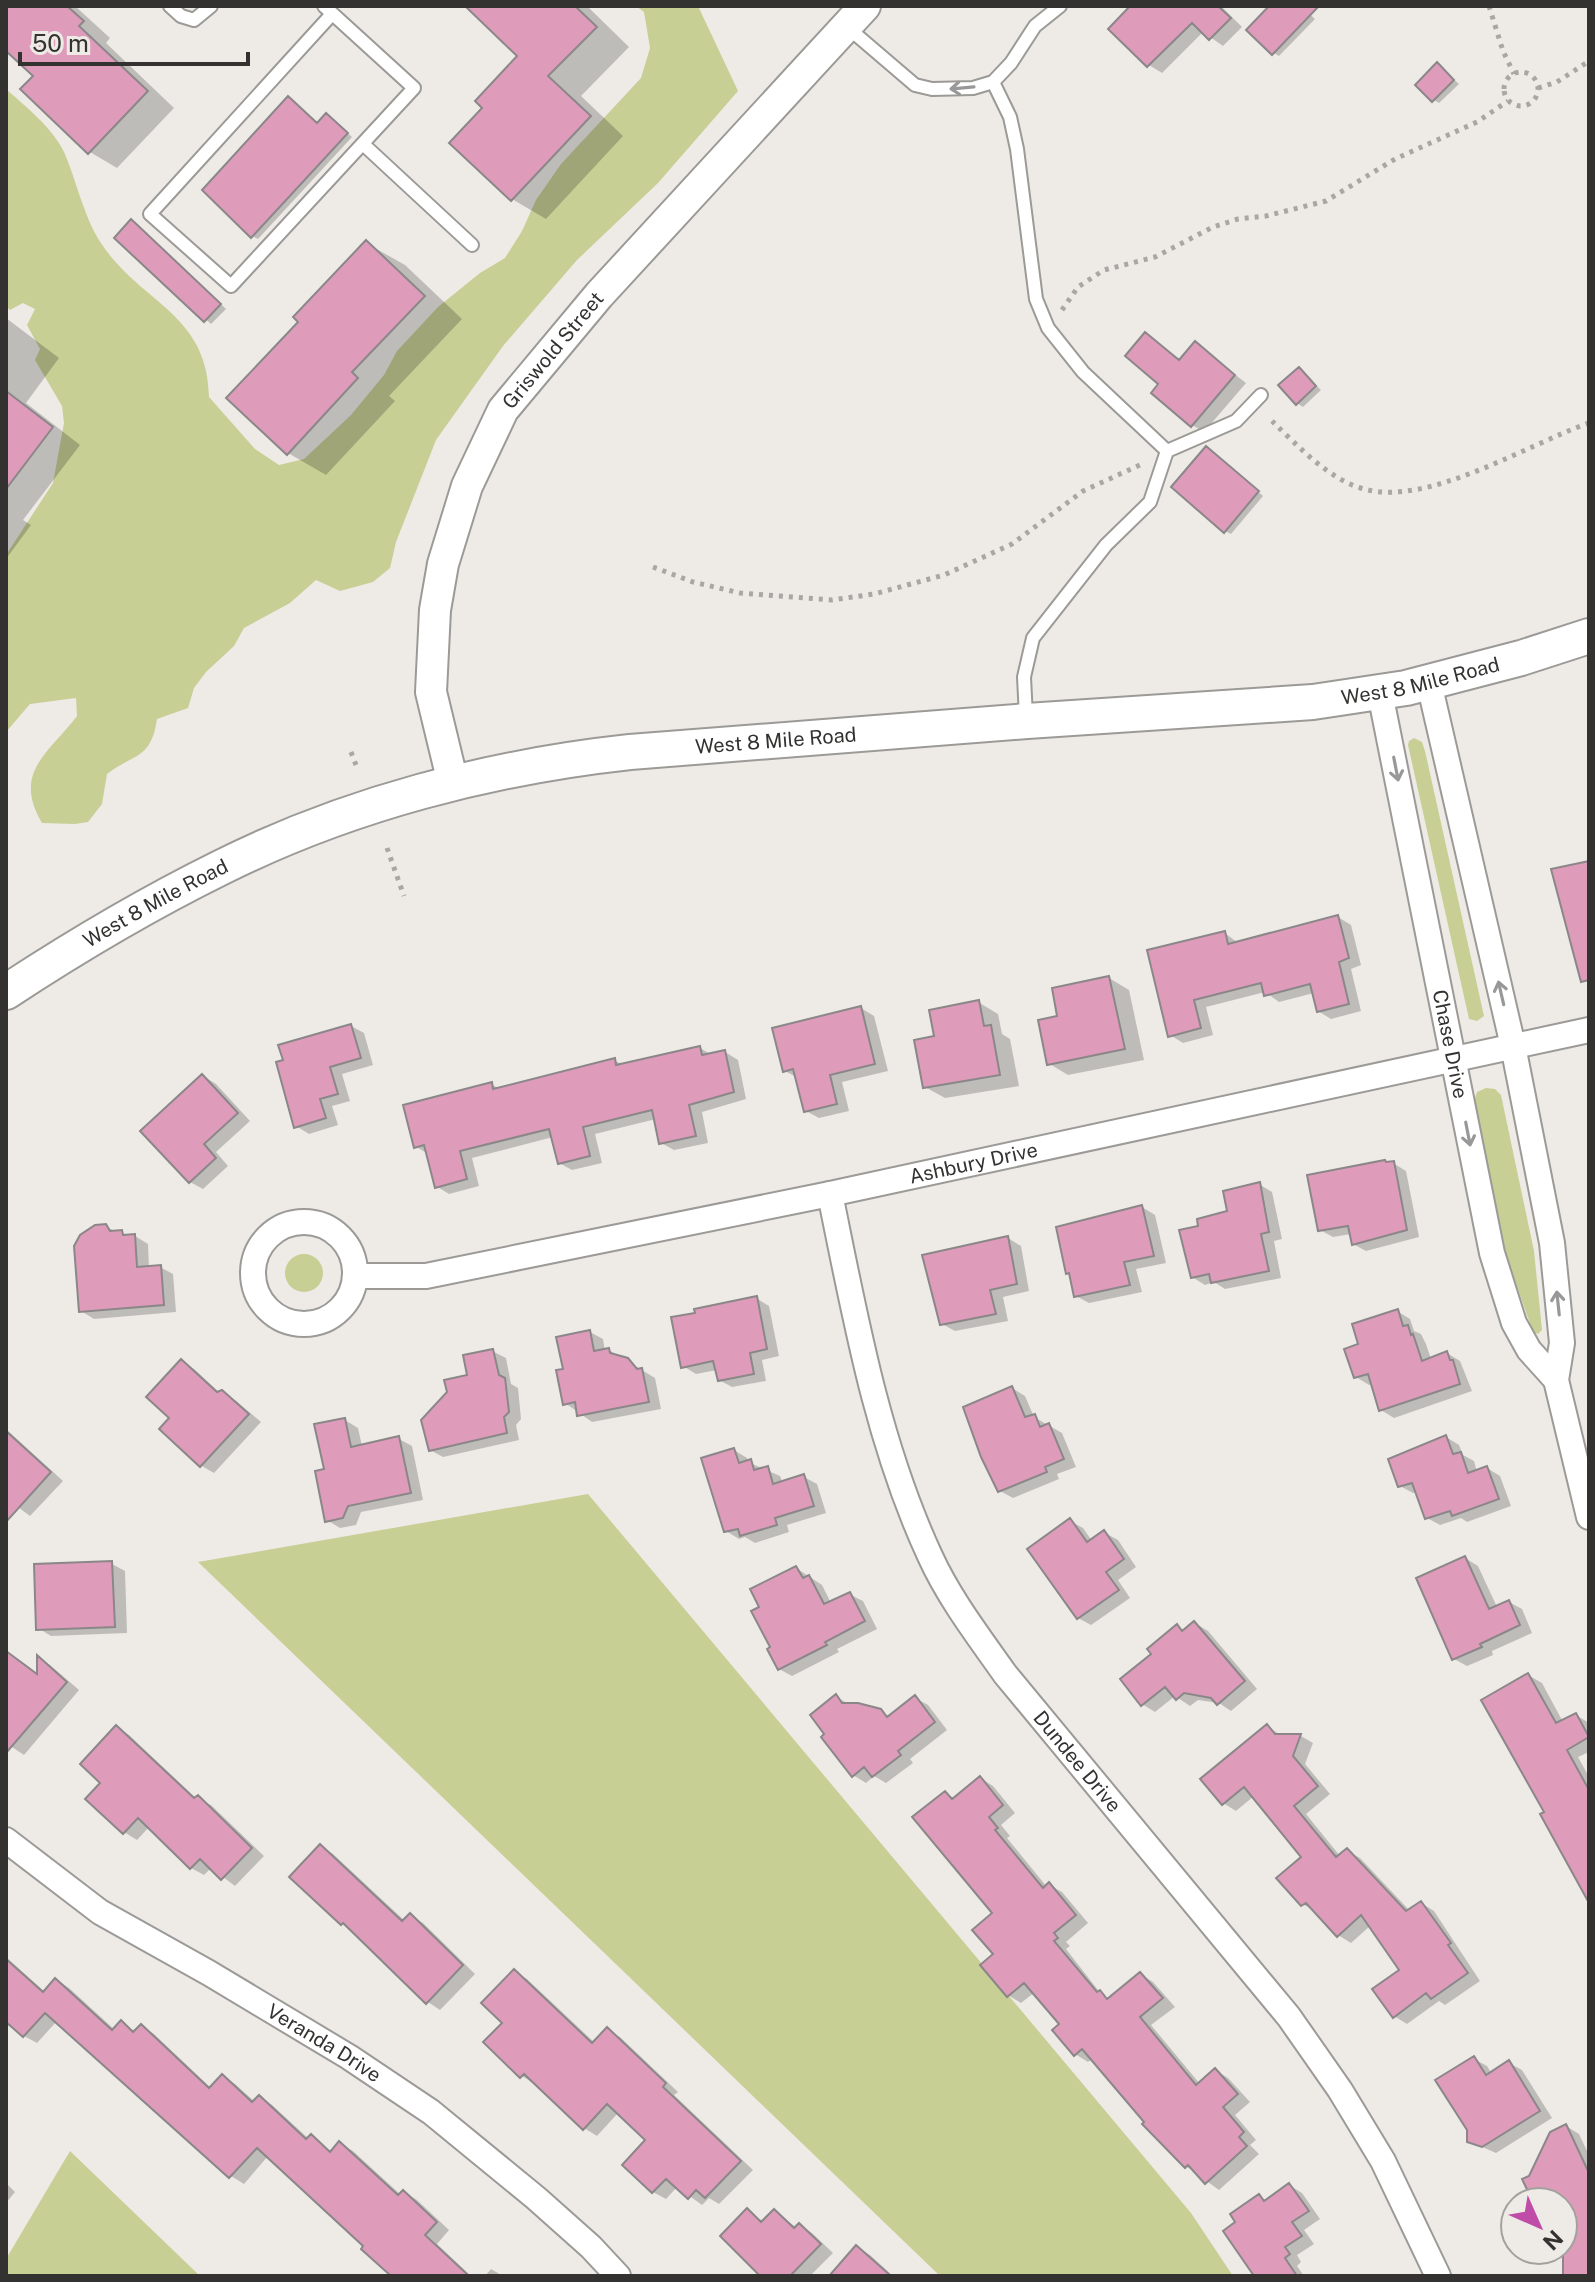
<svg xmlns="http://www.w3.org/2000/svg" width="1595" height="2282" viewBox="0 0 1595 2282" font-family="'Public Sans',sans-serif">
<rect width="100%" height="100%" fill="#eeebe7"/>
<!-- green -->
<path fill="#c7cf95" d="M636 6H698L738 91 658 183 577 260 503 346 436 440 396 542 390 568 373 582 340 591 316 580 290 603 244 628 234 646 206 672 194 688 188 708 157 719C151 760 134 753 107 774L102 804 88 822 75 824 42 823C12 772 49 753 77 716L76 698 30 704 6 732V555L53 483 64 423 62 406 35 360 40 349 27 325 35 309 23 303 10 310 6 306V89C26 107 52 127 64 152 76 179 84 218 101 243 140 303 208 313 209 397L255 449 279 465 304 459 351 415 384 375 397 351 438 307 480 273 505 258 522 231 536 200 561 164 641 78 650 48 644 12Z
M1414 738 1422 742 1425 751 1484 1016 1477 1021 1469 1019 1408 745 1409 741Z
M1486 1088 1495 1089 1501 1095 1534 1251 1542 1330 1538 1334 1533 1332 1507 1258 1474 1101 1477 1092Z
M285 1273a19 19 0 1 1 38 0a19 19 0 1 1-38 0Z
M588 1494 1191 2213 1233 2276H940L198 1562Z
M70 2151 200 2276H6V2259Z"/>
<!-- shadow -->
<path fill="#0003" d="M6 6H75L110 38 106 43 174 108 117 168 90 152 36 76 6 48Z
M468 6H587L629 47 581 96 623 136 546 219 512 199 485 108 520 56Z
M1133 6H1221L1242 27 1223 46 1203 32 1162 73 1149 65 1111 29Z
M1272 6H1301L1315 19 1279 56 1274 53Z
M1437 65 1459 84 1439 103 1434 100Z
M326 115 352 137 258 239 252 236 318 124Z
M137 225 226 309 211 324 117 238Z
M366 243 405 265 462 319 389 396 395 401 326 475 288 453 301 321Z
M6 318 59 358 26 403 80 445 23 520 31 525 6 559Z
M1146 335 1181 361 1195 344 1246 383 1204 432 1192 425 1161 384Z
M1299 369 1321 390 1303 407 1297 403Z
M1212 452 1263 496 1231 534 1225 531Z
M1338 917 1351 925 1361 965 1351 969 1361 1011 1331 1019 1318 1011 1314 993 1279 1002 1265 992 1206 1007 1213 1035 1183 1043 1170 1035 1225 933 1238 943Z
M1109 978 1129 990 1144 1060 1068 1075 1048 1063 1059 1017Z
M978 1002 998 1014 1002 1034 1010 1039 1019 1086 945 1098 925 1087 936 1038Z
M861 1008 874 1016 888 1071 842 1082 849 1111 819 1118 806 1111 798 1078 785 1071Z
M351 1026 364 1033 373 1065 342 1074 350 1101 332 1106 338 1125 309 1134 296 1126Z
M700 1048 712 1055 725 1052 738 1060 746 1099 702 1112 708 1143 674 1150 661 1143 656 1119 595 1134 602 1163 572 1170 559 1163 553 1137 472 1158 479 1186 449 1194 436 1186 428 1154 415 1146 491 1084 500 1089 614 1060 623 1065Z
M203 1076 216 1084 250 1121 216 1152 228 1166 203 1189 190 1182Z
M1393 1163 1406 1171 1419 1237 1366 1251 1353 1244 1351 1234 1333 1237 1320 1230Z
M1259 1184 1272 1192 1282 1239 1274 1241 1281 1278 1225 1289 1214 1282 1205 1285 1192 1277 1200 1227 1230 1212Z
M1142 1207 1155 1215 1166 1263 1136 1269 1142 1292 1089 1303 1076 1296 1072 1275 1067 1273Z
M105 1226 116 1232 135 1236 148 1244 149 1268 160 1267 173 1274 176 1312 94 1319 81 1311Z
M1008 1238 1021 1246 1029 1291 1003 1297 1008 1321 955 1331 942 1324Z
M756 1298 769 1306 779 1356 762 1360 766 1381 732 1387 719 1380 717 1370 696 1374 683 1366Z
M1397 1311 1410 1319 1414 1331 1421 1334 1426 1344 1431 1359 1447 1353 1460 1361 1472 1391 1394 1418 1381 1410 1373 1384 1369 1385 1356 1377 1361 1345Z
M590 1332 603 1339 605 1351 609 1350 655 1378 661 1409 592 1422 565 1403Z
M492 1351 506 1358 511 1384 518 1388 521 1419 516 1425 519 1440 443 1457 430 1450 470 1377Z
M181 1362 194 1369 220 1393 235 1400 261 1422 214 1473 202 1466 162 1429 172 1418Z
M1012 1388 1025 1396 1034 1417 1062 1433 1076 1467 1057 1474 1059 1479 1013 1498 1000 1491Z
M345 1420 358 1428 362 1446 399 1439 412 1446 423 1500 361 1512 356 1525 340 1528 327 1520 326 1471Z
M6 1429 63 1481 30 1516 6 1498Z
M1446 1437 1459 1445 1463 1455 1474 1461 1477 1472 1487 1468 1500 1476 1511 1506 1467 1522 1461 1518 1440 1525 1427 1518 1417 1492 1413 1493 1400 1486Z
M734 1450 747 1458 748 1462 780 1476 783 1483 804 1477 817 1484 826 1513 787 1525 789 1532 755 1543 745 1537 739 1539 726 1531Z
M1070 1521 1083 1528 1092 1541 1105 1533 1118 1540 1136 1567 1118 1580 1130 1598 1091 1625 1078 1618Z
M1465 1558 1478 1566 1497 1607 1509 1602 1522 1609 1532 1633 1492 1651 1493 1655 1467 1666 1454 1659Z
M112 1564 125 1571 127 1633 51 1636 38 1628Z
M796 1568 822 1585 831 1603 849 1594 863 1601 877 1629 837 1649 839 1652 792 1676 779 1669 762 1608Z
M1195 1623 1208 1631 1257 1689 1231 1711 1219 1703 1198 1700 1190 1706 1175 1696 1155 1712 1142 1704 1154 1654 1177 1626 1185 1631Z
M11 1657 39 1675V1658L50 1665 79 1690 24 1755 6 1743V1663Z
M1528 1675 1542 1683 1563 1722 1576 1715 1589 1723V1752L1578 1757 1589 1777V1890L1547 1812Z
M836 1697 849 1704 880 1711 889 1716 915 1698 928 1705 947 1730 910 1759 913 1763 886 1783 874 1776 866 1783 853 1775Z
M1267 1726 1282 1736H1301L1313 1743 1305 1764 1330 1794 1306 1814 1340 1856 1347 1851 1360 1858 1410 1911 1421 1903 1434 1911 1480 1981 1445 2005 1439 2001 1407 2024 1394 2016 1401 1970 1370 1926 1351 1943 1338 1935 1316 1912 1303 1904 1304 1857 1254 1796 1236 1811 1223 1803Z
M116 1728 129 1735 197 1799 211 1805 264 1856 235 1886 211 1868 204 1875 191 1868 149 1827 137 1840 124 1832Z
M980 1778 993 1786 1015 1813 1001 1825 1010 1836 1007 1838 1047 1887 1049 1885 1062 1892 1088 1923 1066 1942 1070 1946 1066 1949 1112 2008 1115 2005 1108 1997 1111 1998 1140 1974 1153 1982 1175 2007 1151 2025 1200 2084 1215 2070 1228 2078 1250 2102 1235 2115 1256 2140 1250 2145 1259 2154 1219 2190 1186 2166 1093 2058 1088 2062 1075 2054 1062 2024 1035 1992 1021 2003 1008 1995 996 1955 995 1914 945 1793 955 1799Z
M320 1846 333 1854 405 1921 410 1916 423 1923 475 1974 440 2010 428 2002 352 1929 342 1923Z
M6 1957 45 1992 56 1980 69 1988 115 2030 122 2023 136 2032 141 2026 154 2034 211 2088 222 2077 235 2084 255 2102 259 2097 272 2105 309 2139 311 2137 332 2152 340 2144 353 2151 401 2195 404 2192 417 2200 449 2230 437 2244 471 2276H394L366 2246 268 2156 244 2184 231 2176 57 2021 37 2043 24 2036 6 2019Z
M514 1972 527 1979 595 2043 607 2030 620 2037 678 2092 674 2095 753 2170 719 2204 709 2198 702 2205 677 2187 666 2199 653 2192 647 2140 618 2113 597 2136 584 2128 535 2084 522 2076 504 2023Z
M1474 2059 1487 2066 1492 2074 1509 2063 1522 2070 1552 2118 1496 2153 1469 2141Z
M1566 2126 1579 2134 1589 2155V2276H1567L1563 2202H1517L1532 2195 1531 2177Z
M6 2183 15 2192 6 2203Z
M1289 2185 1302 2193 1320 2219 1304 2230 1314 2244 1297 2255 1301 2262 1297 2266 1304 2276H1259L1238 2223 1259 2196 1267 2201Z
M1515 2203V2227L1505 2207Z
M747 2211 764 2222 774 2211 797 2228 799 2225 812 2233 833 2253 810 2276H763Z
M857 2248 870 2255 893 2276H836Z
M491 2269 503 2276H485Z"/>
<!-- building -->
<path fill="#df9cba" stroke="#8b8789" stroke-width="2" d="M6 6H67L84 21 79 26 148 91 88 154 20 89 33 76 6 51Z
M465 6H575L597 27 548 76 591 116 511 201 449 143 482 108 475 101 517 56Z
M1130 6H1218L1231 18 1209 40 1192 23 1147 67 1108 29Z
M1269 6H1319L1272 55 1246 30Z
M1437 62 1454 80 1432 102 1415 85Z
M288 96 317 123 326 113 348 133 251 238 202 190Z
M131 219 221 304 204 322 114 238Z
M366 240 425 296 352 372 358 378 287 455 226 398 298 322 293 317Z
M1145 332 1179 360 1195 341 1235 375 1191 427 1151 393 1158 384 1125 356Z
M1299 367 1316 386 1296 405 1278 385Z
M6 391 53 427 6 489Z
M1206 446 1259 491 1224 533 1171 487Z
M1589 861V980L1581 982 1551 869Z
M1338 915 1349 958 1339 962 1349 1004 1317 1012 1310 984 1264 996 1261 983 1194 1000 1201 1028 1168 1037 1147 950 1225 931 1228 944Z
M1109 976 1125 1049 1047 1065 1038 1020 1057 1016 1052 988Z
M979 1000 984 1026 991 1025 1000 1075 923 1088 914 1040 934 1036 929 1010Z
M861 1006 875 1064 830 1075 837 1104 804 1112 793 1069 783 1072 772 1028Z
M351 1024 361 1058 330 1067 338 1094 320 1099 326 1118 294 1128 276 1062 283 1060 278 1045Z
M700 1046 702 1055 725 1050 734 1092 689 1105 696 1136 659 1144 652 1110 583 1127 590 1156 558 1164 549 1129 460 1151 467 1179 435 1188 424 1145 414 1148 403 1105 492 1082 493 1089 615 1058 616 1065Z
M202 1074 238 1113 204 1144 216 1158 189 1183 140 1131Z
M1385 1160 1386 1162 1394 1161 1407 1230 1352 1245 1348 1226 1318 1231 1307 1175Z
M1260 1182 1269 1232 1261 1234 1269 1271 1211 1283 1209 1274 1191 1278 1179 1230 1198 1226 1197 1219 1227 1211 1223 1191Z
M1142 1205 1154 1256 1124 1262 1130 1285 1074 1297 1069 1273 1066 1274 1056 1227Z
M106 1224 110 1231 122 1230 123 1235 135 1234 137 1267 161 1265 164 1305 79 1312 74 1246 80 1235 95 1225Z
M1008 1236 1017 1284 990 1290 996 1314 940 1325 922 1255Z
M757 1296 767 1349 750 1353 754 1374 718 1381 713 1361 681 1368 671 1317 695 1313 694 1309Z
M1398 1309 1403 1326 1408 1325 1411 1335 1413 1334 1422 1361 1447 1351 1450 1360H1453L1460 1384 1379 1411 1368 1374 1354 1378 1344 1349 1358 1344 1352 1324Z
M590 1330 594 1351 609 1348 610 1353 628 1358 637 1369 642 1368 649 1402 577 1416 575 1402 563 1405 556 1370 563 1369 556 1337Z
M493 1349 499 1375 505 1378 509 1412 504 1417 507 1433 429 1451 421 1420 447 1392 444 1380 467 1375 463 1355Z
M181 1359 217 1392 222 1390 249 1414 200 1467 159 1429 169 1418 146 1397Z
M1012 1386 1025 1417 1035 1414 1040 1427 1049 1423 1064 1459 1045 1467 1047 1472 998 1492 981 1457 963 1407Z
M345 1418 351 1447 399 1436 411 1493 348 1506 343 1518 325 1522 315 1471 324 1469 314 1424Z
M6 1431 51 1472 6 1522Z
M1446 1435 1453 1454 1461 1452 1468 1473 1487 1466 1499 1499 1452 1516 1450 1511 1425 1519 1412 1483 1398 1487 1388 1459Z
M734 1448 739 1463 751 1459 754 1470 768 1466 773 1484 804 1474 814 1506 775 1518 777 1525 740 1536 738 1529 724 1532 701 1458Z
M1070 1518 1087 1542 1104 1530 1124 1559 1106 1572 1119 1590 1077 1619 1027 1549Z
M1465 1556 1489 1609 1509 1600 1520 1625 1480 1644 1482 1647 1452 1660 1416 1578Z
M112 1561 115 1627 36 1630 34 1564Z
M796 1566 803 1578 809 1575 824 1604 850 1592 865 1621 825 1642 827 1645 778 1670 767 1649 770 1647 751 1611 759 1607 750 1589Z
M1194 1621 1245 1681 1217 1705 1211 1698 1184 1693 1176 1700 1165 1687 1141 1706 1120 1679 1151 1654 1147 1649 1177 1624 1182 1631Z
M6 1651 37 1674V1655L67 1682 6 1753Z
M1528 1673 1556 1723 1576 1713 1589 1737 1567 1750 1589 1790V1903L1540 1814 1544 1812 1481 1700Z
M836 1694 842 1703H858L881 1709 887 1717 915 1695 935 1722 898 1751 901 1755 872 1777 864 1767 852 1777 821 1737 824 1734 810 1715Z
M1267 1724 1275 1734H1301L1293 1756 1318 1786 1294 1806 1336 1857 1347 1848 1406 1911 1421 1901 1451 1943 1448 1945 1468 1973 1431 1999 1426 1993 1393 2018 1372 1989 1399 1970 1361 1915 1337 1937 1306 1903 1301 1906 1276 1878 1301 1857 1244 1787 1222 1805 1200 1779Z
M116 1725 194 1798 198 1795 252 1848 221 1880 200 1859 190 1869 138 1818 123 1834 85 1799 100 1783 80 1764Z
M980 1776 1003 1805 989 1817 998 1828 995 1830 1043 1888 1049 1882 1076 1915 1054 1933 1058 1938 1054 1941 1097 1992 1100 1990 1107 1999 1140 1972 1163 1998 1140 2017 1196 2085 1215 2068 1238 2094 1223 2107 1244 2132 1239 2137 1247 2146 1205 2184 1188 2165 1185 2168 1142 2124 1144 2122 1082 2049 1074 2056 1052 2030 1059 2024 1024 1983 1007 1997 980 1965 993 1954 972 1930 992 1913 912 1817 945 1791 952 1799Z
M320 1844 402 1921 410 1913 463 1965 426 2004 343 1923 341 1925 289 1877Z
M6 1959 43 1992 55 1978 112 2030 121 2020 133 2032 141 2024 209 2088 222 2074 252 2102 259 2095 306 2139 311 2134 330 2152 339 2141 398 2195 403 2190 437 2222 425 2235 469 2276H391L361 2249 363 2246 257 2148 229 2178 45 2013 23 2037 6 2022Z
M514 1969 592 2043 607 2027 666 2083 663 2087 741 2161 705 2198 696 2190 688 2199 666 2179 652 2193 622 2165 645 2140 607 2104 583 2130 524 2074 520 2078 483 2042 502 2023 481 2003Z
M1474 2056 1486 2075 1509 2060 1540 2111 1482 2147 1467 2142V2130L1435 2080Z
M1566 2124 1589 2173V2276H1563V2202H1533L1522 2179 1529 2176 1550 2132Z
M1289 2183 1309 2211 1292 2222 1302 2236 1285 2247 1290 2254 1285 2258 1297 2276H1254L1223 2231 1235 2222 1230 2214 1259 2194 1264 2201Z
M747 2208 761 2222 774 2209 794 2228 799 2223 821 2244 790 2276H760L720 2236Z
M856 2245 891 2276H829Z"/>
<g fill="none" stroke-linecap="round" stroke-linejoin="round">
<defs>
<path id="service" d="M170 6 181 16 194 20 211 6
M324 6 414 88 231 286 150 214 332 14
M846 26 915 85 932 89 973 88 993 82 1011 63 1035 26 1060 6
M993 82 1010 117 1017 149 1036 299 1048 328 1083 372 1167 451 1236 421 1261 395
M363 144 472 245
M1026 717 1024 677 1033 638 1106 545 1150 502 1167 451"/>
<g id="minor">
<path d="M1429 683 1513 1046 1552 1243 1562 1343 1556 1380 1589 1517"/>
<path id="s1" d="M1380 693 1492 1253 1514 1323 1529 1350 1556 1380"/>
<path id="s2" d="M830 1194C855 1316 877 1442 930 1556 949 1598 979 1637 1005 1674L1289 2017 1340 2090 1383 2161 1438 2276"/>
<circle cx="304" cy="1273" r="51"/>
<path id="s3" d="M355 1276H426L830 1194 1589 1030"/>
<path id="s4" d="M6 1840 100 1912 209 1973 349 2057 431 2112 536 2198 591 2247 618 2276"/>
</g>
<g id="tertiary">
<path id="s5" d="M453 783 431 692 435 610 443 564 467 486 503 410 599 295 865 6"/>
</g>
<g id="secondary">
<path id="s6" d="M6 992C76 946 147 904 222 867 348 804 491 767 630 752L1027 721 1313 702 1406 688 1521 658 1589 636"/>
</g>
</defs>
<!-- service casing -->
<use href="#service" stroke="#9c9a97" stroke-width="16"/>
<!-- minor casing -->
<use href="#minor" stroke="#9c9a97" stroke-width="28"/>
<!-- tertiary casing -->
<use href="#tertiary" stroke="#9c9a97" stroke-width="34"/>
<!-- secondary casing -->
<use href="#secondary" stroke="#9c9a97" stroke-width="38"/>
<!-- path -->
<path stroke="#a9a7a4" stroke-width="5" stroke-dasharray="4 6" stroke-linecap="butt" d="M1489 6 1503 51 1514 74
M1504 89a17 17 0 1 1 34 0a17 17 0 1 1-34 0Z
M1538 88 1557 82 1589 61
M1062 310 1078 287 1104 270 1155 257 1213 227 1238 219 1266 216 1326 201 1395 159 1477 122 1508 101
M1272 421C1297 445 1329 480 1364 489 1428 507 1528 444 1589 423
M653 567 693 582 740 593 832 600 874 594 944 575 1012 544 1083 491 1142 464
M351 752 356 765
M387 848 404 896"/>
<!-- service -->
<use href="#service" stroke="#fff" stroke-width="12"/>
<!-- minor -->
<use href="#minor" stroke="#fff" stroke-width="24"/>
<!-- tertiary -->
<use href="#tertiary" stroke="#fff" stroke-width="30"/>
<!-- secondary -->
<use href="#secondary" stroke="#fff" stroke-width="34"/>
</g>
<!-- one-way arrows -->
<defs><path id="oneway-shaft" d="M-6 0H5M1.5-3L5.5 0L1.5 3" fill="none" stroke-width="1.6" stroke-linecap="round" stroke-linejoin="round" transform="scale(2)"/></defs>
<g stroke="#999898">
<use href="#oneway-shaft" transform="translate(962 88) rotate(175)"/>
<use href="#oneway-shaft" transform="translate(1396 769) rotate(79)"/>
<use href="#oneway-shaft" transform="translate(1501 993) rotate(-103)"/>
<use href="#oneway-shaft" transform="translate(1468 1134) rotate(79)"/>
<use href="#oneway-shaft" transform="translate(1558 1303) rotate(-96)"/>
</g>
<g text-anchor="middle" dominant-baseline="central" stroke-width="7" stroke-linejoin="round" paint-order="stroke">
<!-- street labels -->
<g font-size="20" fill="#333231" stroke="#eeebe7">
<text stroke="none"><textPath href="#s5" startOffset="466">Griswold Street</textPath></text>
<text stroke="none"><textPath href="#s6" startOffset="1470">West 8 Mile Road</textPath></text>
<text stroke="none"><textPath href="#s6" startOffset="822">West 8 Mile Road</textPath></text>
<text stroke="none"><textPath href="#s6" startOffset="174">West 8 Mile Road</textPath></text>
<text stroke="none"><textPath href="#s1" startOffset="358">Chase Drive</textPath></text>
<text stroke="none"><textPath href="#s3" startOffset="630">Ashbury Drive</textPath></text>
<text stroke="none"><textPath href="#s2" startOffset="630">Dundee Drive</textPath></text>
<text stroke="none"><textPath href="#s4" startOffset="378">Veranda Drive</textPath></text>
</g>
</g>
<!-- border -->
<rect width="1595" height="2282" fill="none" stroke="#333231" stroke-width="16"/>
<!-- north arrow -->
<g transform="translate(1539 2226) rotate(135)"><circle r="38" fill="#eeebe7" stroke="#a3a19e" stroke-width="2"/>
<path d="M0-6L14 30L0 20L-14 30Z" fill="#bf4ca6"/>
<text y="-12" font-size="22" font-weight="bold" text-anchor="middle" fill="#333231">N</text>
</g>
<!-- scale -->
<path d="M20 52v12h228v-12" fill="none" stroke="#333231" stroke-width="4"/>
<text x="32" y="52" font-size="24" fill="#333231" stroke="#eeebe7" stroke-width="6" paint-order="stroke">50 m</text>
</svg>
